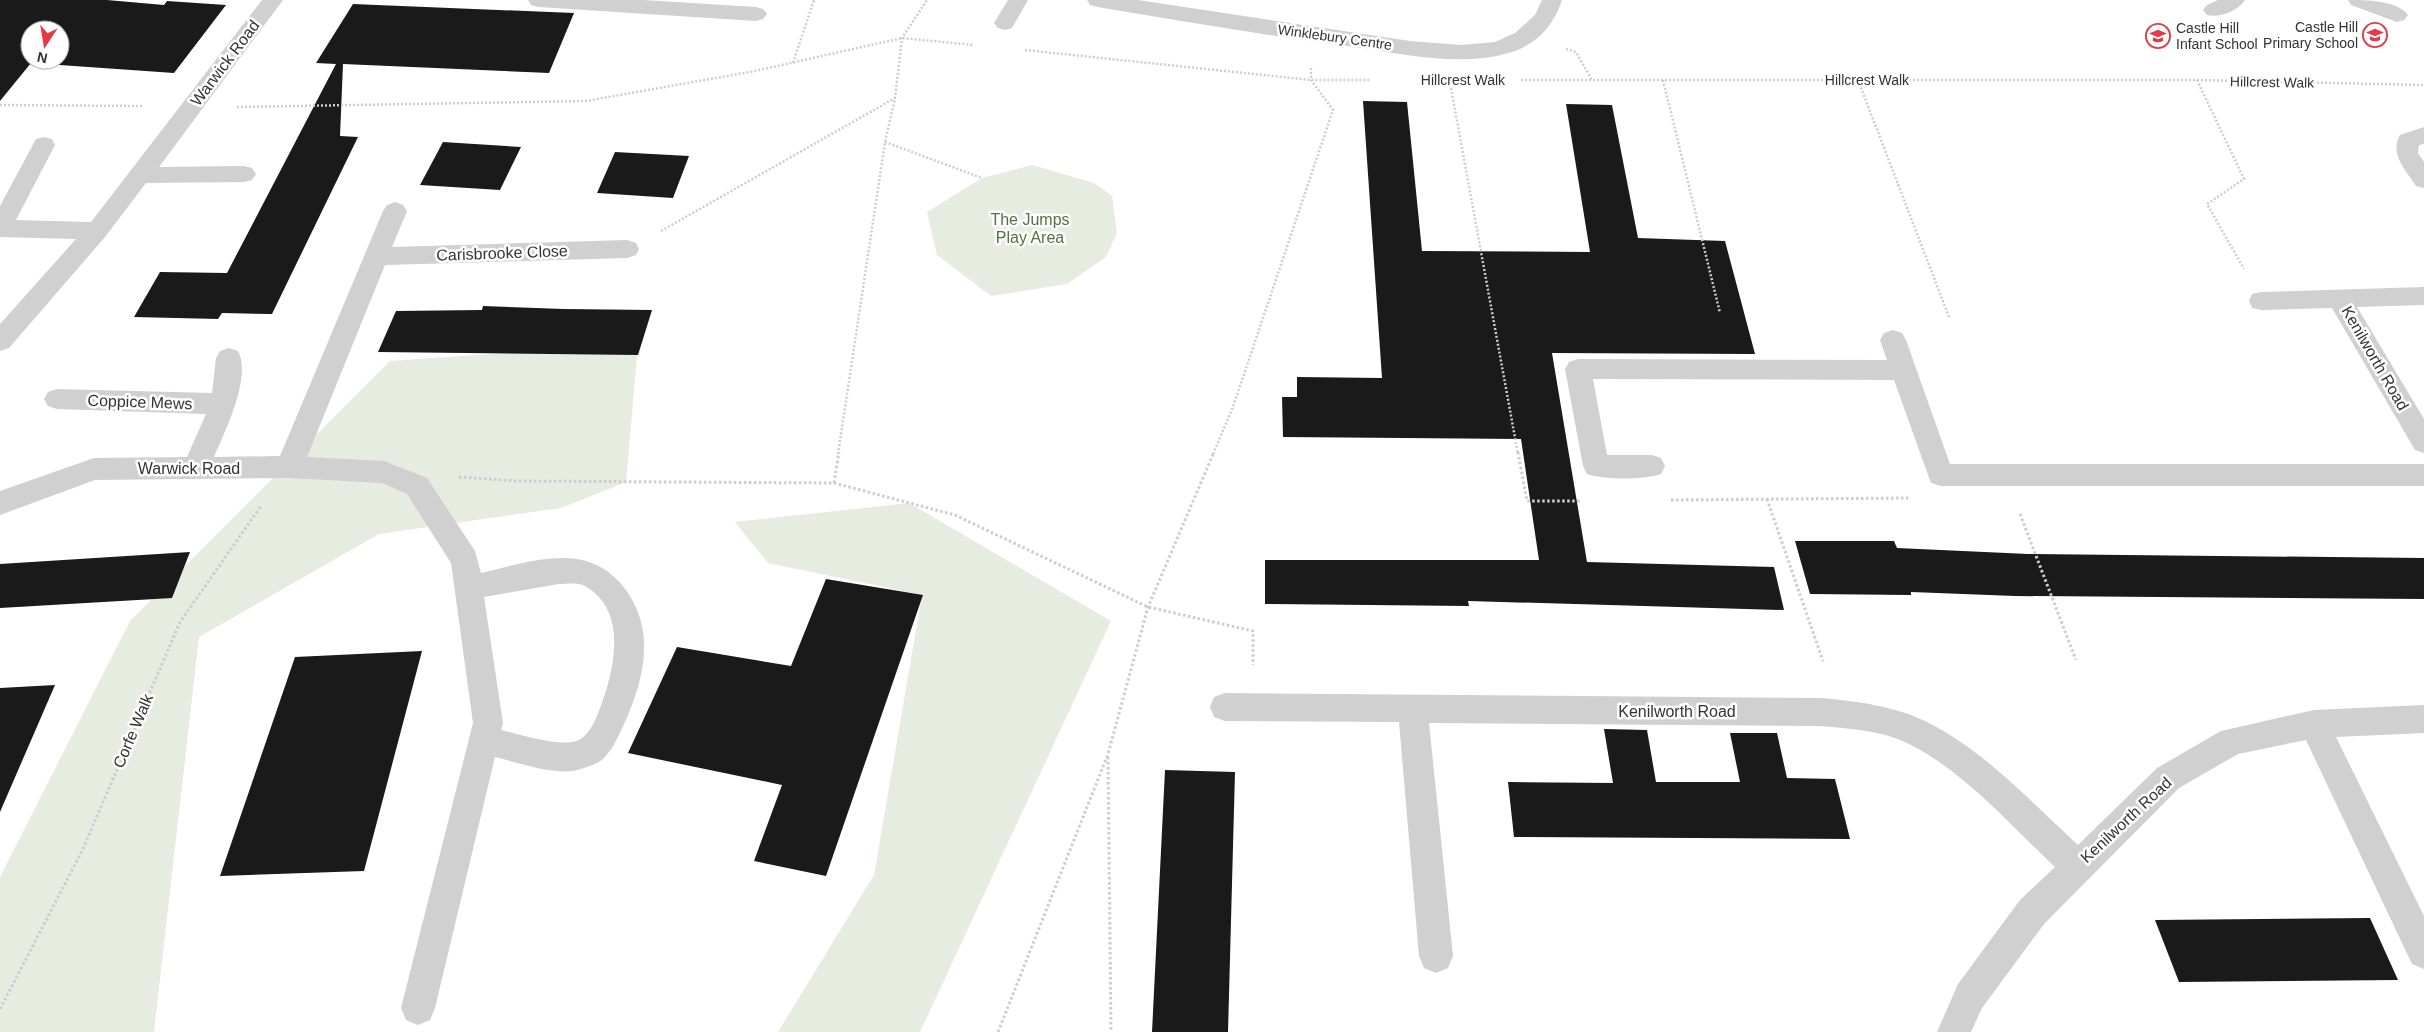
<svg xmlns="http://www.w3.org/2000/svg" width="2424" height="1032" viewBox="0 0 2424 1032" font-family="Arial,sans-serif">
<rect width="100%" height="100%" fill="#fff"/>
<!-- green -->
<path fill="#e6ecdf" d="M1032 165 1094 183 1112 196 1117 233 1106 257 1067 284 991 296 937 255 927 212 982 178Z
M638 344 626 482 561 508 379 534 199 637 154 1032H0V877L130 621 390 361Z
M909 503 1111 621 920 1032H778L874 875 922 595 768 563 735 522Z"/>
<!-- building -->
<path fill="#1a1a1a" fill-rule="evenodd" d="M0 0H107L164 5 167 1 226 5 174 73 31 63 0 101ZM30 30H60V60H30Z
M353 4 574 13 549 73 343 64 340 136 358 137 272 314 222 313 218 319 134 317 160 272 227 273 336 64 316 63Z
M1363 101 1407 102 1422 251 1590 252 1566 104 1612 105 1638 238 1725 241 1755 354 1552 353 1587 562 1774 567 1784 610 1468 601 1469 606 1265 604V560H1539L1521 439 1283 437 1282 397H1297V377L1382 378Z
M443 142 521 147 500 190 420 185Z
M615 152 689 156 673 198 597 193Z
M483 306 564 309 652 310 638 355 378 352 396 311 482 310Z
M1795 541H1894L1897 548 2028 554 2424 558V599L2015 596 1911 592V595L1810 594Z
M190 552 172 598 0 608V564Z
M826 579 923 595 826 876 754 861 782 785 628 753 677 647 791 666Z
M422 651 364 871 220 876 295 657Z
M55 685 0 812V688Z
M1604 729 1647 730 1656 782H1740L1730 733H1777L1787 778 1835 779 1850 839 1514 837 1508 782 1613 783Z
M1165 770 1235 772 1228 1032H1152Z
M2370 918 2398 980 2179 982 2155 920Z"/>
<g fill="none" stroke-linecap="round" stroke-linejoin="round">
<!-- path-far1 -->
<path stroke="#cdcdcd" stroke-width="2.5" stroke-dasharray="2 2" stroke-linecap="butt" d="M1566 49 1576 52 1592 80
M1025 50 1311 80H1370
M793 63 814 0
M1521 80H2197L2424 85
M1663 80 1720 313
M1858 80 1949 317
M2197 80 2244 179 2207 204 2244 269
M1451 88 1518 454
M0 105 144 106
M237 107 586 101 755 71 902 38 974 45
M885 142 982 178
M661 231 895 98
M838 454 885 142 895 98 902 38 927 0
M1213 454 1233 407 1333 110 1311 80V68"/>
<!-- path -->
<path stroke="#cdcdcd" stroke-width="3" stroke-dasharray="2.5 2.5" stroke-linecap="butt" d="M1518 452 1527 501H1580
M459 477 518 481 834 483 955 515 1148 607 1253 631V665
M834 483 839 452
M1767 499 1823 661
M1671 500 1910 498
M2020 514 2076 660
M1108 757 1111 1032
M0 1009 83 849 180 622 261 506
M998 1032 1108 754 1148 607 1214 452"/>
<!-- minor -->
<path fill="#d0d0d0" fill-rule="evenodd" d="M262 0H283L159 167 244 166 252 168 256 174 252 180 244 182 146 183 105 237 9 348 0 351V324L76 239 0 237V206L36 139 44 137 52 139 55 145 16 220 91 222Z
M528 0H644L756 7 763 9 767 14 763 19 756 21 538 7 531 5Z
M1008 0H1028L1012 28 1005 30 998 28 994 23Z
M1087 0H1138L1410 41 1461 45 1495 42 1515 33 1535 15 1542 0H1562C1554 25 1537 44 1512 52 1460 68 1406 54 1355 47 1268 36 1183 21 1097 7L1090 5Z
M2218 0H2245C2239 11 2219 18 2207 15L2203 10 2207 5Z
M2348 0C2365 0 2397 0 2408 15L2404 20 2397 22 2351 5Z
M2424 127V144L2419 145 2418 153 2424 162V188L2416 186C2406 170 2389 154 2400 135Z
M395 202 403 205 407 211 392 247 627 240 636 243 639 249 636 255 627 258 385 265 307 457 384 461 427 478 475 551 481 573C513 566 553 552 586 561 622 571 646 612 644 649 644 673 635 699 625 722 619 734 614 748 604 758 598 764 585 768 577 770 556 776 516 762 495 757L435 1008 430 1020 418 1025 406 1020 401 1008 473 723 451 563 407 494 382 483 289 478 95 480 0 515V491L94 458 187 457 206 414 57 409 48 406 44 399 48 392 57 389 212 393 216 358 220 351 229 348 238 351C252 377 225 431 214 457L280 456 383 211 387 205ZM559 584C567 584 578 582 585 586 629 611 614 671 600 708 596 719 589 737 576 741 560 747 519 734 501 730L503 723 484 597Z
M2424 287V305L2357 307 2424 419V453L2415 450 2332 308 2261 310 2252 308 2249 301 2252 294 2261 292Z
M1893 330 1902 333 1906 340 1950 464H2424V486H1941L1931 483 1928 475 1894 380 1593 379 1607 455H1652L1661 458 1665 466 1661 474C1644 480 1604 480 1587 474L1583 466 1565 369 1569 362 1578 359 1887 360 1880 340 1884 333Z
M1225 693 1820 698C1856 701 1895 706 1927 722 1985 751 2031 802 2078 845L2157 768 2221 731 2314 710 2424 705V733L2336 737 2424 916V969L2412 964 2306 740 2238 754 2179 788 2044 924 1982 1008 1971 1032H1937L1958 984 2020 900 2055 867C2010 825 1965 772 1909 744 1882 730 1850 729 1820 726L1429 723 1453 956 1448 968 1436 973 1424 968 1419 956 1399 722 1225 721 1214 717 1210 707 1214 697Z"/>
</g>
<!-- icons -->
<defs>
<symbol id="school-ring" viewBox="-11 -11 22 22"><circle r="9.5" fill="#fff" stroke="#e63946" stroke-width="1.5"/><path d="M0-5L7-2L0 1L-7-2ZM-4 1L0 2.5L4 1V4Q0 6-4 4Z" fill="#e63946"/></symbol>
</defs>
<g fill-rule="evenodd">
<use href="#school-ring" x="2361" y="21" width="28" height="28"/>
<use href="#school-ring" x="2144" y="22" width="28" height="28"/>
</g>
<g text-anchor="middle" dominant-baseline="central" stroke-width="5" stroke-linejoin="round" paint-order="stroke">
<!-- far-poi labels -->
<g font-size="14" fill="#333" stroke="#fff" text-anchor="end">
<text x="2358" y="27">Castle Hill<tspan x="2358" dy="16">Primary School</tspan></text>
<text x="2176" y="28" text-anchor="start">Castle Hill<tspan x="2176" dy="16">Infant School</tspan></text>
</g>
<!-- far-street labels -->
<g font-size="14" fill="#333" stroke="#fff">
<text transform="translate(1335 37) rotate(8)">Winklebury Centre</text>
<text x="1463" y="80">Hillcrest Walk</text>
<text x="1867" y="80">Hillcrest Walk</text>
<text transform="translate(2272 82) rotate(1)">Hillcrest Walk</text>
</g>
<!-- street labels -->
<g font-size="16" fill="#333" stroke="#fff">
<text transform="translate(225 63) rotate(-53)">Warwick Road</text>
<text transform="translate(502 253) rotate(-2)">Carisbrooke Close</text>
<text transform="translate(2375 358) rotate(60)">Kenilworth Road</text>
<text transform="translate(140 402) rotate(2)">Coppice Mews</text>
<text x="189" y="468">Warwick Road</text>
<text x="1677" y="711">Kenilworth Road</text>
<text transform="translate(133 731) rotate(-67)">Corfe Walk</text>
<text transform="translate(2126 820) rotate(-43)">Kenilworth Road</text>
</g>
<!-- park labels -->
<g font-size="16" fill="#56703f" stroke="#fff">
<text x="1030" y="219">The Jumps<tspan x="1030" dy="18">Play Area</tspan></text>
</g>
</g>
<!-- north arrow -->
<g transform="translate(45 45) rotate(192)"><circle r="24" fill="#ffffff" stroke="#adadad"/>
<path d="M0-4L9 19L0 12L-9 19Z" fill="#e63946"/>
<text y="-8" font-size="14" font-weight="bold" text-anchor="middle" fill="#333333">N</text>
</g>
</svg>
